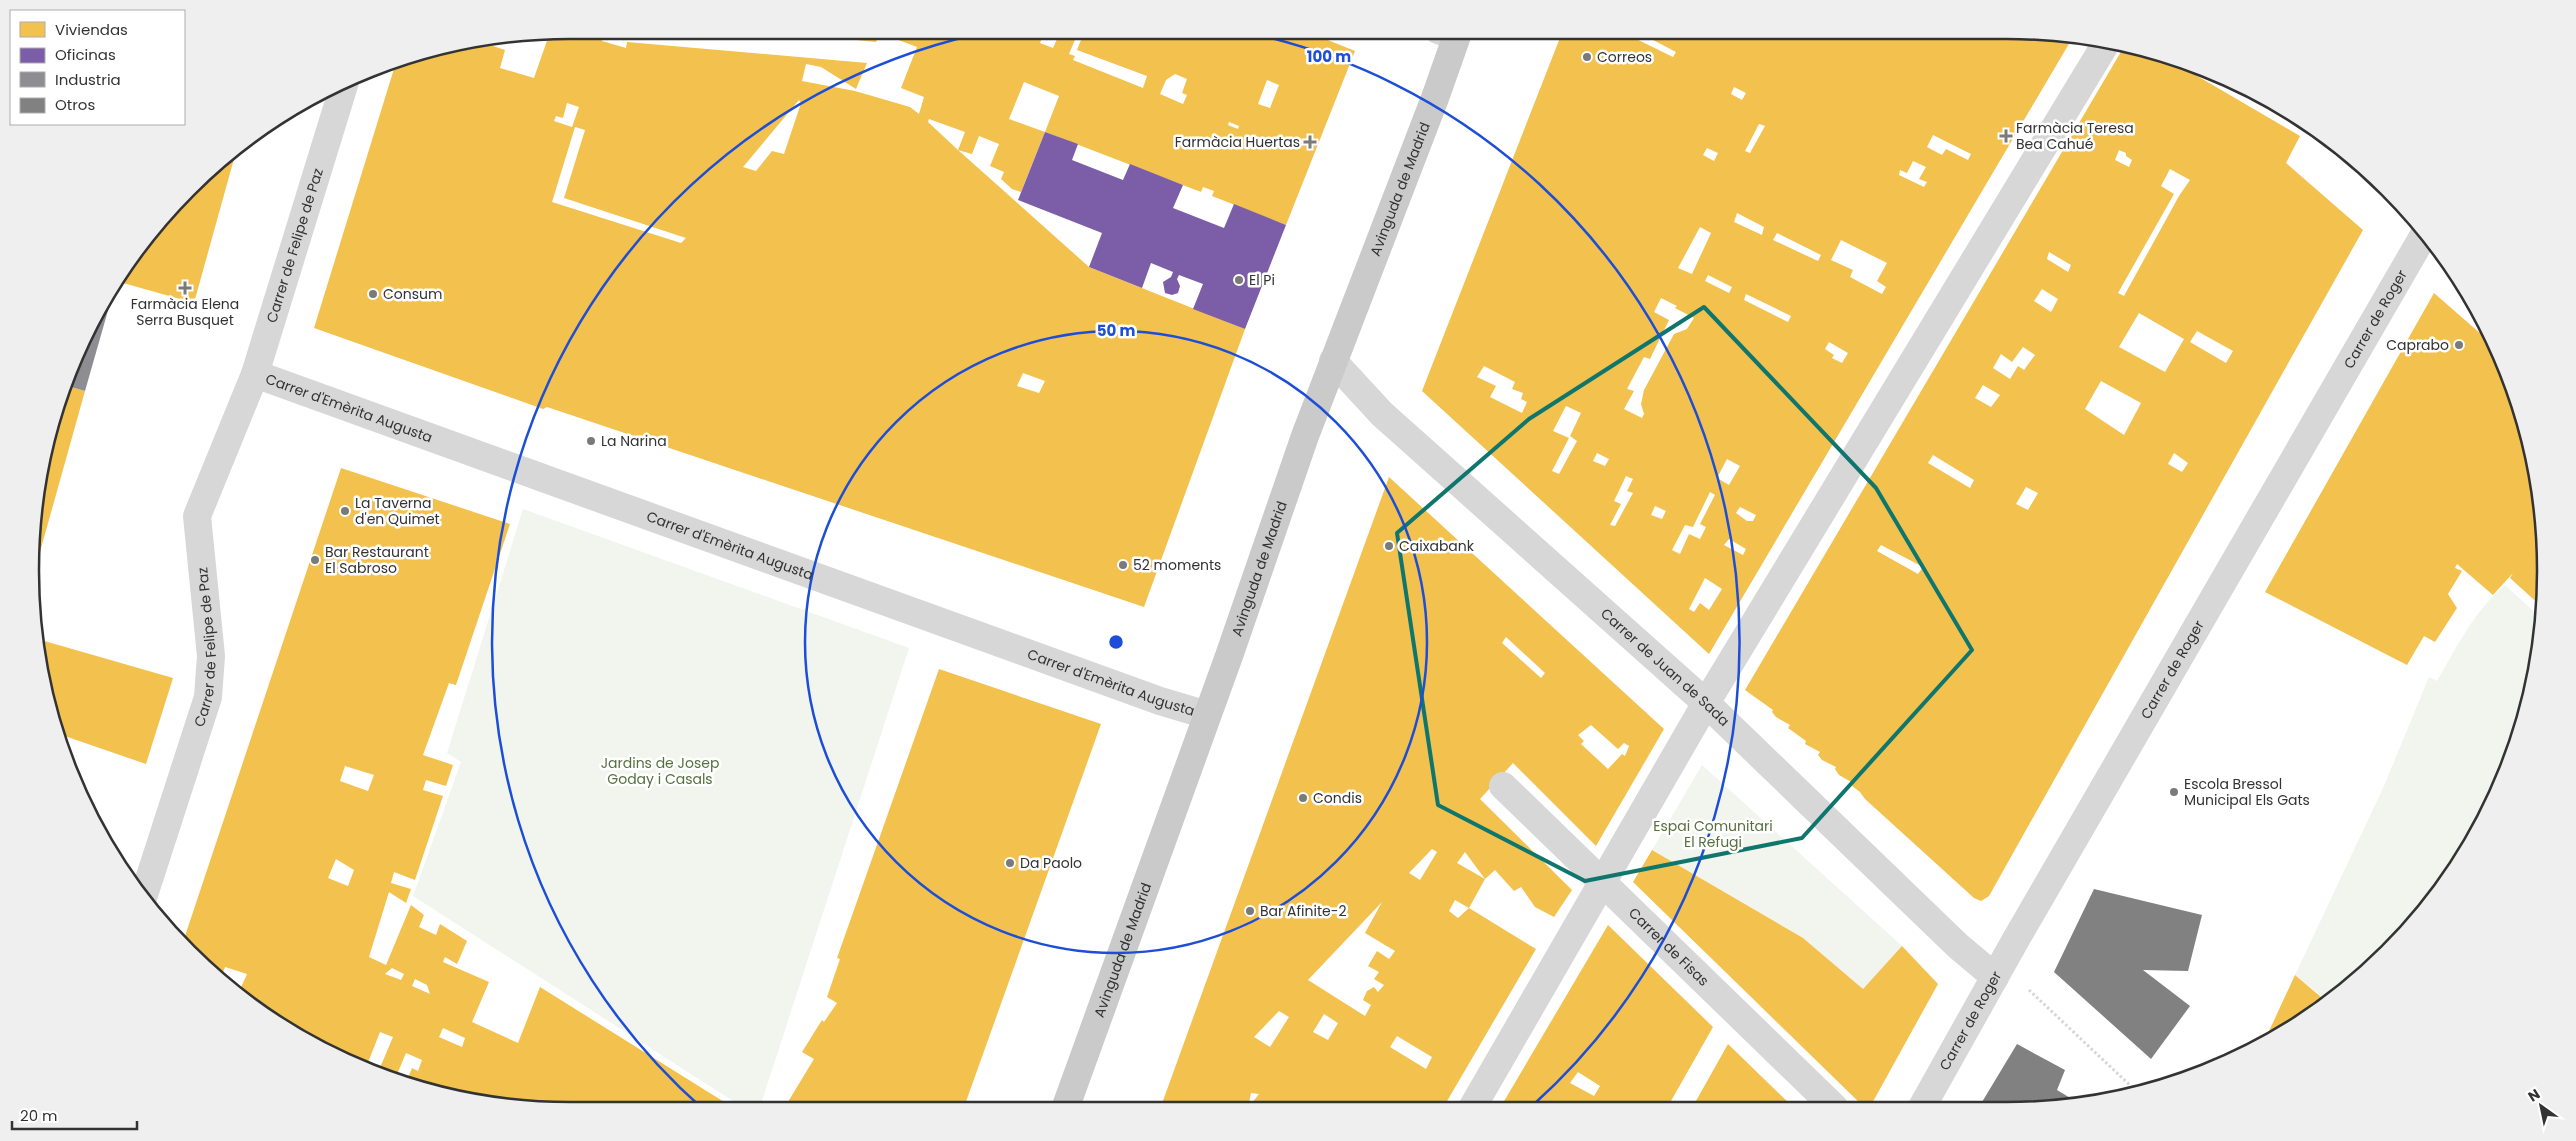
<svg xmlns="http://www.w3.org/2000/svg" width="2576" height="1141" viewBox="0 0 2576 1141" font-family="Poppins,sans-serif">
<rect width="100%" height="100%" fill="#fff"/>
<!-- green -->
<path fill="#f1f5ed" d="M523 509 909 648 759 1110H747L413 896 461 762 447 753Z
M2505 585 2541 618 2536 676 2505 777 2434 899 2329 1002 2295 975 2384 786 2429 677 2437 681C2457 647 2474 611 2505 585Z
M1702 765 1902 946 1863 989 1803 938 1652 850Z"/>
<!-- homes -->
<path fill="#f2c14e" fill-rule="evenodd" d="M570 30H603L602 41 626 48 627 42 867 63 856 89 821 67 806 64 802 81 855 91 910 107 919 114 924 97 901 88 917 47 880 33 876 42 757 30H1045L1040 43 1053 48 1061 30H1079L1069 54 1075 56 1073 60 1143 88 1147 76 1077 50 1085 30H1159V32L1164 34 1166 30H1303L1355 51 1286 225 1212 196 1214 191 1203 187 1201 192 1045 132 1021 192 1012 189 1001 179 1004 172 990 166 999 144 979 136 972 154 958 150 1089 267 1245 329 1144 607 556 410 547 407 543 409 314 328 397 59 465 40 484 39 489 40 487 44 505 50 500 68 534 78 550 32ZM1175 74 1187 79 1182 93 1187 95 1183 104 1160 94 1166 80ZM1267 80 1279 85 1270 108 1258 104ZM1024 82 1059 96 1045 132 1009 119ZM799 100 801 103 784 154 772 151 756 171 743 167ZM567 103 579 107 572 127 554 121 556 116 563 118ZM929 119 965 132 958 150 928 122ZM1229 122 1239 126 1238 129 1228 125ZM575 127 585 130 564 198 686 238 681 243 552 202ZM1023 373 1045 381 1039 393 1017 386Z
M1563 30H1618L1673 57 1676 52 1634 30H1789L1806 38 1811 32 1807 30H2006L2073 37 1709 654 1422 391ZM1734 87 1746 93 1742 100 1731 94ZM1759 124 1765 126 1750 153 1745 151ZM1933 135 1971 154 1968 160 1946 149 1942 155 1927 147ZM1707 148 1718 153 1714 161 1703 155ZM1913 161 1926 167 1919 179 1927 182 1924 187 1899 175 1900 170 1907 173ZM1737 213 1764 227 1762 235 1734 222ZM1700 227 1711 233 1692 274 1678 268ZM1777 233 1821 255 1818 261 1773 240ZM1841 240 1887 263 1877 281 1886 287 1882 294 1850 277 1853 270 1831 260ZM1708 275 1732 287 1729 293 1705 281ZM1746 294 1791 316 1788 322 1744 300ZM1661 298 1677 306 1675 308 1694 318 1687 329 1674 334 1644 390 1641 404 1644 414 1642 418 1624 409 1634 391 1627 389 1644 357 1650 359 1669 320 1654 312ZM1829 342 1848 353 1842 363 1832 358 1834 355 1825 349ZM1484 366 1515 382 1512 389 1523 393 1521 399 1527 402 1522 413 1490 397 1496 386 1477 377ZM1566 406 1581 413 1570 436 1577 441 1559 474 1552 471 1569 438 1553 431ZM1597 453 1609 459 1605 466 1593 461ZM1727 459 1740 466 1729 485 1717 478ZM1626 476 1633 479 1627 491 1633 493 1615 526 1610 525 1621 504 1614 501ZM1710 492 1715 495 1700 524 1706 527 1700 539 1689 534 1680 554 1672 550 1685 525 1693 527ZM1655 506 1666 511 1662 519 1651 515ZM1740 507 1756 515 1753 521H1747L1736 513ZM1729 539 1746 549 1743 555 1724 545ZM1705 578 1722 589 1709 610 1700 603 1694 612 1689 609Z
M2125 45 2163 56 2300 136 2286 163 2363 230 1989 896 1981 901 1974 898 1865 799 1860 792 1852 786 1853 783 1839 775 1835 769 1836 767 1822 760 1818 755 1820 752 1805 744 1806 741 1788 728 1790 725 1776 717 1772 712 1773 710 1745 690ZM2119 150 2126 153V156L2132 160 2129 167 2115 160ZM2170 169 2190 180 2179 196 2124 296 2118 293 2174 194 2161 186ZM2049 252 2071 265 2068 272 2047 259ZM2042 289 2058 299 2051 312 2034 301ZM2139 313 2184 339 2165 372 2119 347ZM2197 331 2233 351 2226 363 2190 342ZM2023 347 2035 355 2024 370 2018 366 2010 379 1993 368 2001 354 2012 362ZM2101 381 2141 403 2124 435 2085 409ZM1983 385 2000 395 1991 407 1975 398ZM2174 453 2188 463 2182 472 2168 464ZM1933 455 1974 480 1970 488 1928 463ZM2026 487 2038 493 2028 510 2016 504ZM1881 545 1923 567 1918 574 1877 551Z
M237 148 194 303 116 281 142 241 214 164Z
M2434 293 2497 348 2505 363 2536 465 2546 570 2542 607 2510 578 2513 573 2493 595 2457 564 2455 568 2462 571 2448 594 2457 608 2435 642 2424 636 2407 665 2265 592Z
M64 385 85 391 31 584 30 570 40 465Z
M341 468 510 524 456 685 449 683 423 755 453 765 446 786 426 780 423 790 443 796 415 880 394 872 391 883 411 889 406 903 389 892 369 957 386 965 411 905 424 915 419 927 436 935 440 924 467 941 457 964 445 957 443 962 489 982 472 1022 518 1043 540 987 737 1110 570 1111 465 1101 406 1083 412 1068 418 1071 422 1060 406 1053 395 1079 364 1070 300 1038 238 994 247 974 225 967 220 981 182 945ZM345 766 374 775 368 791 340 781ZM336 859 354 870 348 886 328 878ZM392 968 404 974 401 980 385 974ZM415 979 427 985 430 994 412 986ZM443 1028 465 1038 462 1047 439 1037ZM380 1032 393 1037 379 1070 367 1065Z
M1389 477 1664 729 1596 846 1513 763 1480 799 1572 890 1554 917 1535 907 1521 887 1514 891 1495 870 1485 879 1465 852 1457 863 1485 879 1469 908 1455 900 1449 911 1458 918 1469 908 1536 949 1443 1108 1160 1109ZM1506 637 1545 673 1541 678 1502 643ZM1591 725 1618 749 1624 743 1629 746 1625 756 1622 754 1608 769 1581 744 1584 741 1578 735ZM1432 849 1437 852 1420 880 1409 873ZM1382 902 1365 933 1395 951 1389 959 1377 951 1368 966 1379 972 1374 979 1384 985 1378 992 1374 987 1367 991 1363 1000 1371 1005 1365 1016 1308 980ZM1279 1011 1289 1017 1270 1047 1254 1037ZM1324 1014 1338 1023 1328 1040 1313 1032ZM1397 1036 1432 1057 1426 1069 1390 1047ZM1251 1093 1259 1094 1251 1104 1249 1103Z
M34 638 173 678 146 764 56 733Z
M939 669 1101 724 963 1110H783L814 1059 802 1052 822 1020 824 1022 837 1003 827 997 840 959 837 958Z
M1652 850 1803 938 1863 989 1902 946 1938 984 1870 1107H1864L1633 882Z
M1608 925 1713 1027 1667 1108H1500ZM1578 1072 1600 1086 1594 1096 1570 1083Z
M2295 975 2328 1003 2264 1040 2270 1029Z
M1728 1044 1793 1107 1692 1108Z"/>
<!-- offices -->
<path fill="#7b5ea7" d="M1045 132 1078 144 1072 160 1123 180 1130 164 1183 185 1173 208 1224 228 1234 204 1286 225 1245 329 1193 309 1203 284 1179 275 1177 279 1180 286 1178 293 1172 295 1165 293 1163 282 1171 277 1173 272 1151 263 1142 288 1089 267 1102 233 1018 200Z"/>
<!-- industry -->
<path fill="#8d8d92" d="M117 279 85 391 64 385 102 301Z"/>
<!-- building -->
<path fill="#818181" d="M2094 889 2202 915 2188 971 2143 970 2190 1006 2151 1059 2054 972Z
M2017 1044 2065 1070 2057 1090 2082 1105 1979 1107Z"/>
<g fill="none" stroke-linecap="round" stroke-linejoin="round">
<!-- path -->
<path stroke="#d6d6d6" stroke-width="3" stroke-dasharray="2.5 2.5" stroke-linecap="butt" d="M2029 990 2135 1090"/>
<!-- minor -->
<g stroke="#d7d7d7" stroke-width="28">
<path d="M1438 30 1456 37"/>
<path id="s1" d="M1333 361 1382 414 1706 703 1958 946 1995 977"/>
<path id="s2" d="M255 374 1160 701 1207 715"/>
<path id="s3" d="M1503 786 1834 1107"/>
<path id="s4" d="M143 898 208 697 211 656 197 516 255 374 345 82"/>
<path id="s5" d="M1922 1107 2015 941 2425 233"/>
<path d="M1472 1108 1706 703 2108 40"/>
</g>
<!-- major -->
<path stroke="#cacaca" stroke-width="28" id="s6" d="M1065 1109 1229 656 1305 436 1435 98 1459 30"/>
</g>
<!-- marked area -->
<path fill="none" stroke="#0f766e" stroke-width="4" stroke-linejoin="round" d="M1704 307 1876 488 1972 650 1802 838 1585 881 1438 805 1397 533 1529 419Z"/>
<!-- distance rings -->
<g fill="none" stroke="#1d4ed8" stroke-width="2.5">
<circle cx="1116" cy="642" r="311"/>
<path d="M703 1109A623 623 0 0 1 997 30M1235 30A623 623 0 0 1 1533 1105"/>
</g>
<!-- markers -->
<g fill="#7a7a7a" stroke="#fff" stroke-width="2">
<circle cx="1587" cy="57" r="5"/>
<path d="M2003.5 128.5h5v5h5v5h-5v5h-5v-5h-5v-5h5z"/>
<path d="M1307.5 134.5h5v5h5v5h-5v5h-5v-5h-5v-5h5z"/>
<circle cx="1239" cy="280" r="5"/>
<path d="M182.5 280.5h5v5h5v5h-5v5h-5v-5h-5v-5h5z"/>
<circle cx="373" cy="294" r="5"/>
<circle cx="2459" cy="345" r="5"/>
<circle cx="591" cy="441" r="5"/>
<circle cx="345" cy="511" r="5"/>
<circle cx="1389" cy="546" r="5"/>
<circle cx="315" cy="560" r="5"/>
<circle cx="1123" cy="565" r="5"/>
<circle cx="2174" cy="792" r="5"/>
<circle cx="1303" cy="798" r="5"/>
<circle cx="1010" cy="863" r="5"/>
<circle cx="1250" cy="911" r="5"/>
</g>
<g text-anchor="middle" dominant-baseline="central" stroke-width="5" stroke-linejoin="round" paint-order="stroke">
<!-- poi labels -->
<g font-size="14" fill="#333" stroke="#fff" text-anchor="start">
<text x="1597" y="57">Correos</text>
<text x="2016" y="128">Farmàcia Teresa<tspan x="2016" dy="16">Bea Cahué</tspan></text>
<text x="1300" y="142" text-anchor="end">Farmàcia Huertas</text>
<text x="1249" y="280">El Pi</text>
<text x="383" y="294">Consum</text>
<text x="185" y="304" text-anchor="middle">Farmàcia Elena<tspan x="185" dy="16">Serra Busquet</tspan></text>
<text x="2449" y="345" text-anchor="end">Caprabo</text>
<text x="601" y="441">La Narina</text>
<text x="355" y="503">La Taverna<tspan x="355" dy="16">d'en Quimet</tspan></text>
<text x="1399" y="546">Caixabank</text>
<text x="325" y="552">Bar Restaurant<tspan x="325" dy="16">El Sabroso</tspan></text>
<text x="1133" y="565">52 moments</text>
<text x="2184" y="784">Escola Bressol<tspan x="2184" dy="16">Municipal Els Gats</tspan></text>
<text x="1313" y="798">Condis</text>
<text x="1020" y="863">Da Paolo</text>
<text x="1260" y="911">Bar Afinite-2</text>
</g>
<!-- street labels -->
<g font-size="14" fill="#333" stroke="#fff">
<text stroke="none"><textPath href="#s6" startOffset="979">Avinguda de Madrid</textPath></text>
<text stroke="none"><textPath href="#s4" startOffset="681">Carrer de Felipe de Paz</textPath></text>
<text stroke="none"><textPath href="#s5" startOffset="909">Carrer de Roger</textPath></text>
<text stroke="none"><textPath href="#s2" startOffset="100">Carrer d'Emèrita Augusta</textPath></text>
<text stroke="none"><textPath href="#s2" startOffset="505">Carrer d'Emèrita Augusta</textPath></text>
<text stroke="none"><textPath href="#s6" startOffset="574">Avinguda de Madrid</textPath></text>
<text stroke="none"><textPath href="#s4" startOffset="261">Carrer de Felipe de Paz</textPath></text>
<text stroke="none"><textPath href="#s1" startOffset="452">Carrer de Juan de Sada</textPath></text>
<text stroke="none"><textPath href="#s5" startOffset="504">Carrer de Roger</textPath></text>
<text stroke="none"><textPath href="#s2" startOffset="910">Carrer d'Emèrita Augusta</textPath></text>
<text stroke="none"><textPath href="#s3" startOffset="231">Carrer de Fisas</textPath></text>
<text stroke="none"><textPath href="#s6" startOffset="169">Avinguda de Madrid</textPath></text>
<text stroke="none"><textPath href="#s5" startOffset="99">Carrer de Roger</textPath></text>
</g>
<!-- park labels -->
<g font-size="14" fill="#56703f" stroke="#fff">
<text x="660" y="763">Jardins de Josep<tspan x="660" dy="16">Goday i Casals</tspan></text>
<text x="1713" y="826">Espai Comunitari<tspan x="1713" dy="16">El Refugi</tspan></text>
</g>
</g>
<!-- crop -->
<path d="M0 0H2576V1141H0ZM570 39H2006A531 531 0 0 1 2537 570V571A531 531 0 0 1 2006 1102H570A531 531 0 0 1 39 571V570A531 531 0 0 1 570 39Z" fill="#efefef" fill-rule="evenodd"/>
<path fill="none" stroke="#333" stroke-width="2.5" d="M570 39H2006A531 531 0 0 1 2537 570V571A531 531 0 0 1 2006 1102H570A531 531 0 0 1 39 571V570A531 531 0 0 1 570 39Z"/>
<circle cx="1116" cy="642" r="8" fill="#1d4ed8" stroke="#fff" stroke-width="2.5"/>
<g font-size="15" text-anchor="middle" font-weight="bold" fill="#1d4ed8" stroke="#fff" stroke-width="5" stroke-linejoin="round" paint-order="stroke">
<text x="1329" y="62">100 m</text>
<text x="1116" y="336">50 m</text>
</g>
<!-- legend -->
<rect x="10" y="10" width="175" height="115" fill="#ffffff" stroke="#adadad"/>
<rect x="20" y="22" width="25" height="15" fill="#f2c14e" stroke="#adadad"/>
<text x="55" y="35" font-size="15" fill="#333333">Viviendas</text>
<rect x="20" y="48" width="25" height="15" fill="#7b5ea7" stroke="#adadad"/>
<text x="55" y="60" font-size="15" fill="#333333">Oficinas</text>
<rect x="20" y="72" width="25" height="15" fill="#8d8d92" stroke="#adadad"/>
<text x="55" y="85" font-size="15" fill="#333333">Industria</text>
<rect x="20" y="98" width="25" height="15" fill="#818181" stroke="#adadad"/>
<text x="55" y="110" font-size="15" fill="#333333">Otros</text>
<!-- north arrow -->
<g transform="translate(2541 1106) rotate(327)" stroke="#ffffff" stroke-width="4" paint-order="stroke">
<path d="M0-4L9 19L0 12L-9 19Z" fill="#333333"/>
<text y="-8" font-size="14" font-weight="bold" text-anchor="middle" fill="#333333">N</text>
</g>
<!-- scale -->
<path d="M12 1121v8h125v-8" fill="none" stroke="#333333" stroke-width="2.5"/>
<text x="20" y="1121" font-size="15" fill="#333333" stroke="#ffffff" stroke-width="4" paint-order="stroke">20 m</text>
</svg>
